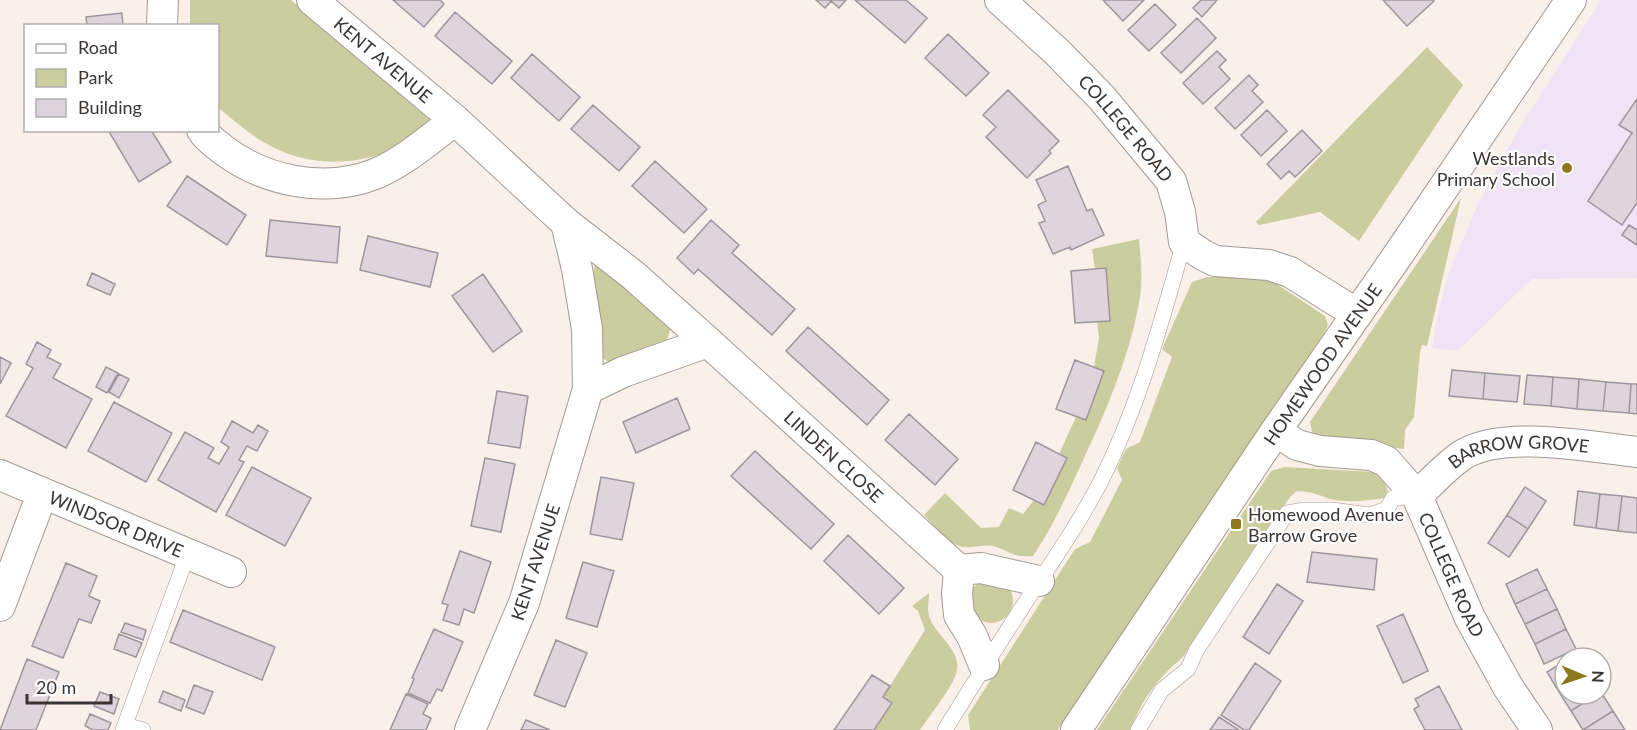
<svg xmlns="http://www.w3.org/2000/svg" width="1637" height="730" viewBox="0 0 1637 730" font-family="Lato,sans-serif">
<rect width="100%" height="100%" fill="#faf0e9"/>
<!-- education -->
<path fill="#f1e2f6" d="M1601 0H1637V278L1532 279 1458 351 1432 348 1438 313 1448 275 1477 206 1518 130Z"/>
<!-- green -->
<path fill="#cacd9e" d="M190 0H291L431 121C424 128 416 137 407 142 370 165 318 168 279 150 256 140 238 124 219 108L218 105V26H190Z
M1427 47 1463 85 1359 241 1320 212 1259 225 1256 222Z
M1461 198 1427 346 1422 345 1420 352 1414 417 1405 430 1404 449 1317 437 1312 431 1310 422Z
M1139 239C1141 260 1143 282 1139 303 1129 357 1107 409 1084 458 1069 491 1054 525 1033 556 1012 558 1011 551 993 546 984 544 974 548 964 547 948 545 935 526 924 515L945 493 981 528 999 527 1009 508 1023 514 1034 500 1044 505 1067 458 1059 454 1076 417 1086 420 1104 371 1094 367 1099 338 1097 322 1110 321 1106 269H1095L1092 249Z
M595 264 673 321 666 343 610 363 597 354 596 289 593 274Z
M1207 277H1257L1272 281 1325 316 1328 325 1324 334 1058 730H970L968 715 1075 549 1090 542 1122 480 1117 468 1126 449 1140 442 1172 357 1162 349 1192 282Z
M1284 467 1376 472 1383 477 1388 492 1384 498C1368 501 1347 503 1330 499 1319 495 1310 491 1297 491L1290 497 1183 657C1160 676 1140 701 1131 730H1097L1271 471Z
M969 601a22 22 0 1 1 44 0a22 22 0 1 1-44 0Z
M929 593C929 600 927 609 929 616 935 636 964 651 956 674 952 687 929 717 920 730H874L892 704 883 697 925 630 918 611 912 606Z"/>
<!-- building -->
<path fill="#ddd4dc" stroke="#9e959d" stroke-width="1.5" d="M393 0H440L444 4 424 27Z
M816 0H846L839 8 831 1 825 8Z
M855 0H906L927 18 905 43Z
M1103 0H1144L1123 21Z
M1201 0H1217L1202 17 1193 8Z
M1383 0H1433L1434 1 1407 26Z
M1155 4 1176 25 1149 51 1128 30Z
M455 12 512 61 492 84 435 36Z
M122 13 123 26H87L86 17Z
M1197 18 1216 38 1181 73 1161 53Z
M948 34 989 73 966 96 925 58Z
M1217 51 1226 60 1219 67 1230 79 1203 104 1183 83Z
M532 54 580 97 559 121 511 78Z
M1249 75 1258 85 1252 91 1263 102 1235 129 1215 108Z
M1008 90 1059 141 1049 151 1051 153 1027 178 986 137 996 127 983 115Z
M1637 99V203L1622 225 1588 201 1632 133 1619 125Z
M593 105 640 147 619 171 571 129Z
M1267 110 1287 131 1261 156 1241 135Z
M108 130H151L171 162 139 182Z
M1302 130 1322 151 1295 177 1289 171 1281 179 1267 164Z
M655 161 707 209 684 233 632 186Z
M1068 166 1087 211 1092 209 1104 235 1071 250 1070 247 1053 254 1039 223 1045 221 1038 205 1046 201 1036 180Z
M187 176 246 215 227 245 167 206Z
M270 220 340 227 337 263 266 256Z
M711 220 739 245 732 253 795 309 772 335 698 269 694 274 677 258Z
M1629 225 1637 230V245L1622 235Z
M368 236 438 253 430 287 360 270Z
M1106 268 1110 321 1075 323 1071 271Z
M92 273 115 284 110 295 87 285Z
M483 274 522 331 493 352 452 296Z
M808 327 889 400 867 425 786 351Z
M37 342 51 350 47 357 61 364 53 378 92 399 66 448 6 416 33 368 26 364Z
M0 357 11 363 0 384Z
M1075 360 1104 371 1086 420 1056 409Z
M106 367 118 373 107 393 96 387Z
M1452 370 1485 373 1483 399 1449 396Z
M1485 373 1520 376 1517 402 1483 399Z
M119 374 129 379 119 398 109 392Z
M1527 375 1553 377 1551 406 1524 404Z
M1553 377 1579 379 1577 409 1551 406Z
M1579 379 1606 382 1603 411 1577 409Z
M1606 382 1631 384 1629 413 1603 411Z
M1631 384H1637V414L1629 413Z
M497 391 528 396 520 448 488 443Z
M677 398 690 429 636 453 623 422Z
M114 402 172 433 146 482 88 451Z
M909 414 958 459 935 485 885 440Z
M232 421 253 433 258 425 268 431 257 451 247 446 239 460 244 462 216 512 158 480 185 432 214 448 208 458 219 464 229 447 221 442Z
M1036 442 1067 458 1044 505 1013 490Z
M755 451 834 524 811 549 731 476Z
M485 458 515 464 501 532 471 526Z
M252 467 311 498 285 546 226 515Z
M601 477 634 483 622 540 590 534Z
M1525 487 1546 501 1528 529 1507 515Z
M1578 491 1600 494 1596 528 1574 525Z
M1600 494 1622 496 1618 531 1596 528Z
M1622 496 1637 498V533L1618 531Z
M1507 515 1528 529 1509 557 1488 543Z
M848 535 904 588 879 614 824 561Z
M460 551 491 562 474 613 464 609 459 625 443 620 448 605 442 603Z
M1312 552 1377 559 1374 590 1307 582Z
M583 562 614 571 597 627 566 618Z
M66 563 97 576 89 596 100 601 91 623 79 619 63 658 32 646Z
M1537 569 1547 589 1515 604 1506 584Z
M1277 584 1303 601 1269 654 1243 637Z
M1547 589 1557 609 1525 624 1515 604Z
M1557 609 1566 629 1535 644 1525 624Z
M183 610 275 647 262 680 170 642Z
M1403 614 1428 671 1403 683 1377 626Z
M125 623 146 630 143 640 121 632Z
M434 629 463 642 442 691 437 689 430 703 408 693 414 679 412 678Z
M1566 629 1576 649 1544 664 1535 644Z
M119 634 142 643 136 657 114 649Z
M556 640 587 653 565 707 534 695Z
M27 659 59 672 36 730H0Z
M1565 661V688L1559 692 1547 672Z
M1255 663 1281 681 1249 730H1244L1221 715Z
M872 675 890 686 883 697 892 703 874 730H834Z
M194 685 213 692 204 714 186 707Z
M1439 686 1462 730H1425L1414 709 1419 706 1415 699Z
M1565 688V694H1597L1571 711 1559 692Z
M163 691 185 700 181 711 159 702Z
M100 692 119 699 114 714 94 706Z
M1601 692 1613 711 1583 730 1571 711 1597 694H1601Z
M406 694 428 704 423 714 431 718 426 730H390Z
M1613 711 1625 730H1583Z
M90 714 111 723 108 730H93L85 726Z
M1219 717 1239 730H1210Z
M526 720 550 730H521Z"/>
<g fill="none" stroke-linecap="round" stroke-linejoin="round">
<defs>
<path id="service" d="M125 725 143 730
M123 730 188 553
M945 730C971 687 998 645 1025 603 1052 562 1080 522 1102 479 1140 403 1161 323 1184 242
M1138 730 1162 690 1188 669 1196 651 1287 513 1305 510H1332L1369 515 1387 509 1393 498 1417 496"/>
<g id="minor">
<path id="s1" d="M312 0 455 120 566 223 633 275 708 342 623 372 588 389 524 603 470 730"/>
<path id="s2" d="M1000 0 1057 52 1102 98 1171 181 1180 212 1184 242 1203 255 1215 261 1269 265 1290 272 1357 314"/>
<path d="M162 26 163 0"/>
<path d="M202 130C207 138 215 143 222 149 264 181 324 194 375 174 404 162 430 139 455 120"/>
<path d="M566 223 577 269 587 329 588 389"/>
<path id="s3" d="M708 342 959 570"/>
<path id="s4" d="M1276 431 1297 445 1320 451 1371 455 1386 461 1417 496 1470 618 1508 687 1537 730"/>
<path id="s5" d="M0 475 231 572"/>
<path id="s6" d="M1417 496C1431 483 1445 467 1461 456 1500 429 1591 447 1637 452"/>
<path d="M0 606 42 494"/>
<path d="M984 665 972 636 959 615 957 594 959 570 981 568 1039 581"/>
<path id="s7" d="M1076 730 1273 435 1398 255 1571 0"/>
</g>
</defs>
<!-- service casing -->
<use href="#service" stroke="#a29992" stroke-width="16"/>
<!-- minor casing -->
<use href="#minor" stroke="#a29992" stroke-width="32"/>
<!-- service -->
<use href="#service" stroke="#fff" stroke-width="15"/>
<!-- minor -->
<use href="#minor" stroke="#fff" stroke-width="30"/>
</g>
<!-- markers -->
<g fill="#8d771c" stroke="#fff" stroke-width="2">
<circle cx="1567" cy="168" r="6"/>
<rect x="1230" y="518" width="12" height="12" rx="3"/>
</g>
<g text-anchor="middle" dominant-baseline="central" stroke-width="4.5" stroke-linejoin="round" paint-order="stroke">
<!-- street labels -->
<g font-size="18" fill="#3a3634" stroke="#fff">
<text stroke="none"><textPath href="#s1" startOffset="93">KENT AVENUE</textPath></text>
<text stroke="none"><textPath href="#s2" startOffset="180">COLLEGE ROAD</textPath></text>
<text stroke="none"><textPath href="#s7" startOffset="441">HOMEWOOD AVENUE</textPath></text>
<text stroke="none"><textPath href="#s3" startOffset="170">LINDEN CLOSE</textPath></text>
<text stroke="none"><textPath href="#s6" startOffset="118">BARROW GROVE</textPath></text>
<text stroke="none"><textPath href="#s5" startOffset="126">WINDSOR DRIVE</textPath></text>
<text transform="translate(535 562) rotate(-72)">KENT AVENUE</text>
<text stroke="none"><textPath href="#s4" startOffset="249">COLLEGE ROAD</textPath></text>
</g>
<!-- poi labels -->
<g font-size="18" fill="#3a3634" stroke="#fff" text-anchor="end">
<text x="1555" y="158">Westlands<tspan x="1555" dy="21">Primary School</tspan></text>
<text x="1248" y="514" text-anchor="start">Homewood Avenue<tspan x="1248" dy="21">Barrow Grove</tspan></text>
</g>
</g>
<!-- legend -->
<rect x="24" y="24" width="195" height="108" fill="#ffffff" stroke="#b0afae" stroke-width="1.5"/>
<rect x="36" y="44" width="30" height="9" fill="#ffffff" stroke="#b0afae" stroke-width="1.5"/>
<text x="78" y="54" font-size="18" fill="#3a3634">Road</text>
<rect x="36" y="69" width="30" height="18" fill="#cacd9e" stroke="#b0afae" stroke-width="1.5"/>
<text x="78" y="84" font-size="18" fill="#3a3634">Park</text>
<rect x="36" y="99" width="30" height="18" fill="#ddd4dc" stroke="#b0afae" stroke-width="1.5"/>
<text x="78" y="114" font-size="18" fill="#3a3634">Building</text>
<!-- north arrow -->
<g transform="translate(1583 676) rotate(92)"><circle r="28" fill="#ffffff" stroke="#b0afae" stroke-width="1.5"/>
<path d="M0-4.5L10 22L0 15L-10 22Z" fill="#8d771c"/>
<text y="-9" font-size="16" font-weight="bold" text-anchor="middle" fill="#3a3634">N</text>
</g>
<!-- scale -->
<path d="M27 694v9h84v-9" fill="none" stroke="#3a3634" stroke-width="3"/>
<text x="36" y="694" font-size="18" fill="#3a3634" stroke="#ffffff" stroke-width="4.5" paint-order="stroke">20 m</text>
</svg>
